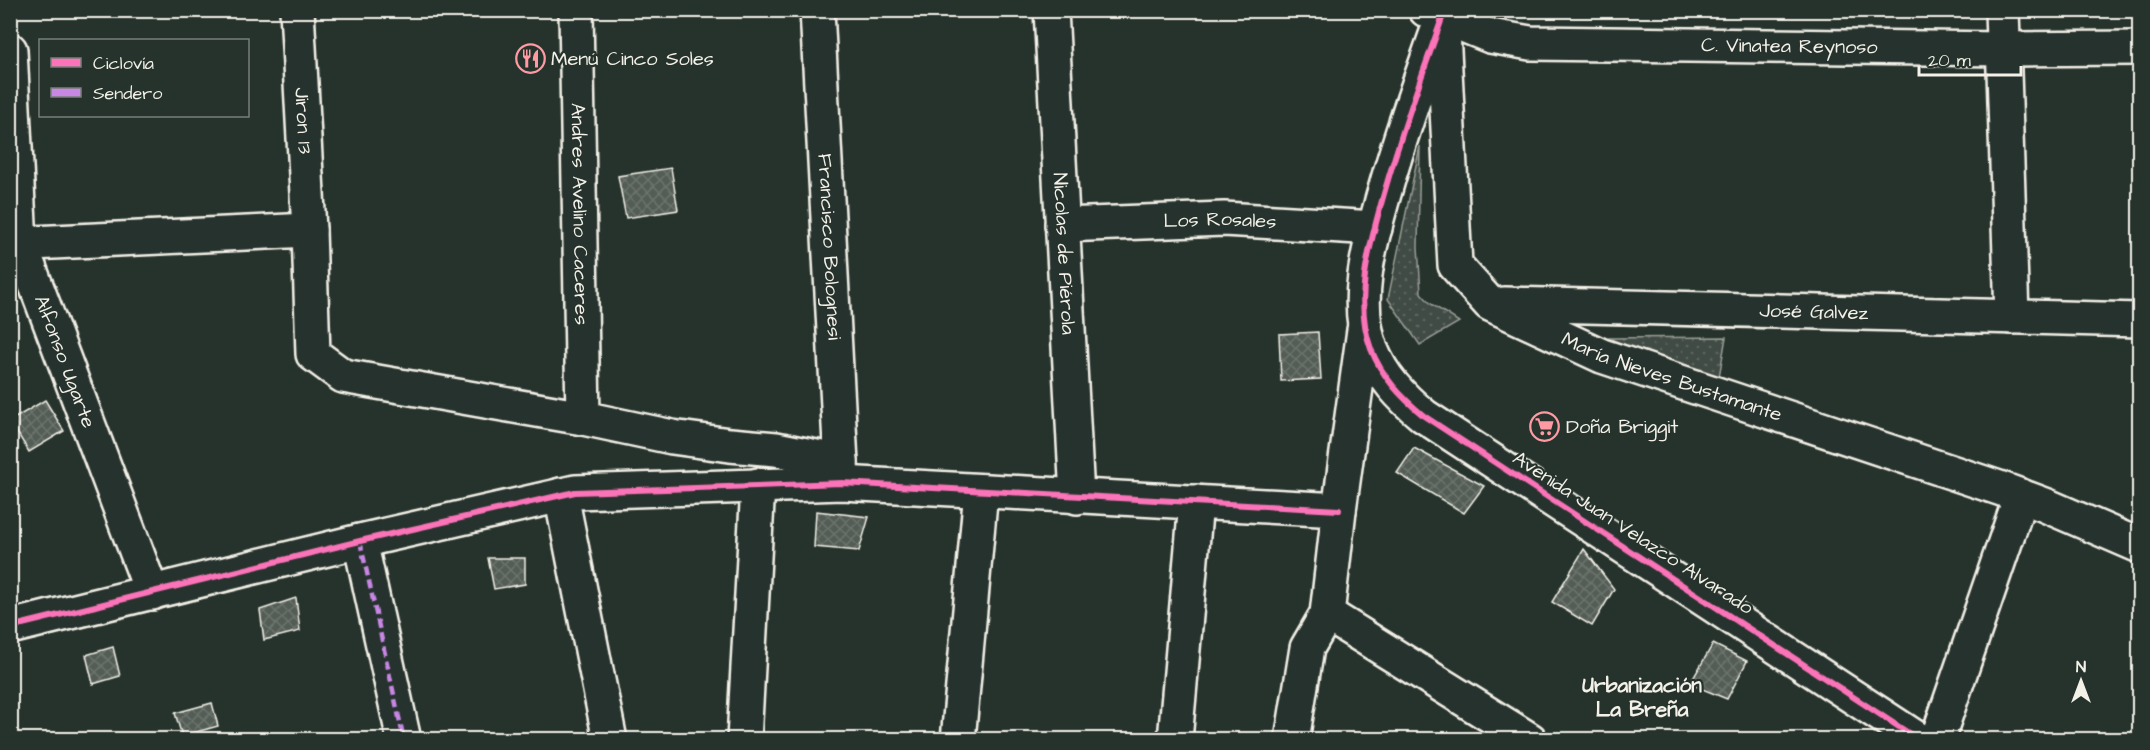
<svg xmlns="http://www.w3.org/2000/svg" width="2150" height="750" viewBox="0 0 2150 750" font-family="'Architects Daughter',sans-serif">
<defs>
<pattern id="grass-dots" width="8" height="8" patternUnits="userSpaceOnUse" patternTransform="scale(1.5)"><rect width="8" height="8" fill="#414b45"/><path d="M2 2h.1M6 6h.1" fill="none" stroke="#5d6560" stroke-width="1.8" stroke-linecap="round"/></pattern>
<pattern id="building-cross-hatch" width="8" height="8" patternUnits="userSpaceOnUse" patternTransform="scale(1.5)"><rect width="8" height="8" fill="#525c55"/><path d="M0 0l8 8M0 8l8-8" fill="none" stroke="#6c746d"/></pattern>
</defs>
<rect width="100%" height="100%" fill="#26332d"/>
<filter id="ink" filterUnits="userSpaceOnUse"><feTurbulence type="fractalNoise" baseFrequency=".0167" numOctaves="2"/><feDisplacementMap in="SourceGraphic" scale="12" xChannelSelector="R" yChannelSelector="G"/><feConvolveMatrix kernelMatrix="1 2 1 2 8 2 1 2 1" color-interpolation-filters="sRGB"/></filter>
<g filter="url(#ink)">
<!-- grass -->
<path fill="url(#grass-dots)" stroke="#9a9e96" stroke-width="1.5" d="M1420 146 1418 247 1421 293 1431 304 1459 322 1420 345 1388 299Z
M1726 337 1718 383 1608 338Z"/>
<!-- building -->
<path fill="url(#building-cross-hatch)" stroke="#f4f1e8" stroke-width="1.5" d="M671 168 678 210 626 218 618 176Z
M1318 332 1321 379 1281 381 1279 334Z
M45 400 64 431 29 452 10 421Z
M1414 448 1484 486 1464 513 1397 473Z
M816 511 869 517 859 551 814 547Z
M1584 549 1614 589 1592 626 1552 602Z
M488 558H525V584L494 589Z
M296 598 300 631 264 640 260 610Z
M1713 644 1747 661 1727 699 1690 684Z
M113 647 120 676 93 684 86 655Z
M212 703 218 726 182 736 175 713Z"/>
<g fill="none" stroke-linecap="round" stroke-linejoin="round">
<defs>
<g id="minor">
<path id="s1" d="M297 10 309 230 313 354 343 376 583 418 672 437 730 445 776 449 841 462"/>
<path id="s2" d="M576 10 583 418"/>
<path id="s3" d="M817 10 842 482"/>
<path id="s4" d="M1051 10 1077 497"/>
<path id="s5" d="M1426 10 1490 36 1530 43 2003 49 2140 48"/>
<path d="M1445 10C1423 72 1401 133 1383 197 1370 244 1353 300 1371 349 1382 377 1401 397 1424 416L1919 740"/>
<path d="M2002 10 2012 317"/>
<path id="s6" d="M1443 31 1455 265 1490 304 1602 356 1999 488 2045 505 2140 546"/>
<path id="s7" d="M10 50 20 243 152 593"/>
<path id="s8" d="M1062 225 1224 219 1375 228"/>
<path d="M10 244 309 230"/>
<path id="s9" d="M1504 304 2140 320"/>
<path d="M561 495 610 740"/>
<path d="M360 541 404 740"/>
<path d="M1327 614 1530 740"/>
<path d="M10 627 360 541 575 492 842 483 1339 510"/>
<path d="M744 740 758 485"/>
<path d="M958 740 981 491"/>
<path d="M1175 740 1196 502"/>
<path d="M1292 740 1307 648 1327 614 1339 510 1364 330"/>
<path d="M1937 740 2021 496"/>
</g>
</defs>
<!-- minor casing -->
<use href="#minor" stroke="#f4f1e8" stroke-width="38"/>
<!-- minor -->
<use href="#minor" stroke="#26332d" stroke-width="33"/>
<!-- quiet -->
<path stroke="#c787e3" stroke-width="4.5" stroke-dasharray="9 4.5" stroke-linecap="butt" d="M360 541 404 740"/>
<defs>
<path id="cycleway" d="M1445 10C1423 72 1401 133 1383 197 1370 244 1353 300 1371 349 1382 377 1401 397 1424 416L1919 740
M10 627 360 541 575 492 842 483 1339 510"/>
</defs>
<!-- cycleway casing -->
<use href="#cycleway" stroke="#26332d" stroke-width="10"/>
<!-- cycleway -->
<use href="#cycleway" stroke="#fb73b8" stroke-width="6"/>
</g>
</g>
<!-- icons -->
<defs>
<symbol id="restaurant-ring" viewBox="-11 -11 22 22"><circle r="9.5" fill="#26332d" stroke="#ff9aa2" stroke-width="1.5"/><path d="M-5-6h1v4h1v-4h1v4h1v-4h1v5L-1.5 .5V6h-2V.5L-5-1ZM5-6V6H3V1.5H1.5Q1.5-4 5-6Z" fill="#ff9aa2"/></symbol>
<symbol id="supermarket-ring" viewBox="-11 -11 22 22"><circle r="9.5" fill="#26332d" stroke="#ff9aa2" stroke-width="1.5"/><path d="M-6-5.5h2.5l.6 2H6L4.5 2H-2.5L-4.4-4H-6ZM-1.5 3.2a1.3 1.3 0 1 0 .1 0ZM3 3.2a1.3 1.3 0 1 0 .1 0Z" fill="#ff9aa2"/></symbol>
</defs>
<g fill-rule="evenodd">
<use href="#restaurant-ring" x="514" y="42" width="33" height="33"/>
<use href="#supermarket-ring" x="1528" y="410" width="33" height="33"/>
</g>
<g text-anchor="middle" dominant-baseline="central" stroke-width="4.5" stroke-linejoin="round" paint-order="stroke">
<!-- street labels -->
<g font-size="20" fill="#f4f1e8" stroke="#26332d">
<text stroke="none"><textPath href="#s5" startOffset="369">C. Vinatea Reynoso</textPath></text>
<text stroke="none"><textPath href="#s1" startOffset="111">Jiron 13</textPath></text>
<text stroke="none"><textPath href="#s2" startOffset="204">Andres Avelino Caceres</textPath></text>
<text stroke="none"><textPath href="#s8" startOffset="158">Los Rosales</textPath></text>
<text stroke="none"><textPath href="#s3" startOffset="237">Francisco Bolognesi</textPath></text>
<text stroke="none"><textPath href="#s4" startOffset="244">Nicolas de Piérola</textPath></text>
<text stroke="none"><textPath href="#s9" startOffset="310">José Galvez</textPath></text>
<text stroke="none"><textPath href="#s7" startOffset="320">Alfonso Ugarte</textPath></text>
<text stroke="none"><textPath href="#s6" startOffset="483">María Nieves Bustamante</textPath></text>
<text transform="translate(1633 533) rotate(33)">Avenida Juan Velazco Alvarado</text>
</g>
<!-- poi labels -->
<g font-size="20" fill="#f4f1e8" stroke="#26332d" text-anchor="start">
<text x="551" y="59">Menú Cinco Soles</text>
<text x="1566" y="427">Doña Briggit</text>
</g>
<!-- neighbourhood labels -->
<g font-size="21" font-weight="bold" fill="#f4f1e8" stroke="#26332d">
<text x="1642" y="685">Urbanización<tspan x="1642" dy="24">La Breña</tspan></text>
</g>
</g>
<!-- margin -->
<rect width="2150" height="750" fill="none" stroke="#26332d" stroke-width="36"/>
<rect x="18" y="18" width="2114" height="714" fill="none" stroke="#f4f1e8" stroke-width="2" filter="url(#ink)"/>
<!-- legend -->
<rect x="39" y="39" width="210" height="78" fill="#26332d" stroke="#787f78" stroke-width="1.5"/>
<rect x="51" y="58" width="30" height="9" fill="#fb73b8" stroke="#787f78" stroke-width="1.5"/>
<text x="93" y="69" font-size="18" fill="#f4f1e8">Ciclovía</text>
<rect x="51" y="88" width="30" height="9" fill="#c787e3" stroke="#787f78" stroke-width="1.5"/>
<text x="93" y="99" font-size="18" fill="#f4f1e8">Sendero</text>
<!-- north arrow -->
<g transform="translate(2081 681)" stroke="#26332d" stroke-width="4.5" paint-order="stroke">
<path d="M0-4.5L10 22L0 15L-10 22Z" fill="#f4f1e8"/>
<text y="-9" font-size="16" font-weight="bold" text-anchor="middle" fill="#f4f1e8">N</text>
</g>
<!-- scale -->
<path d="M1919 66v9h102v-9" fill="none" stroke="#f4f1e8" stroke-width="3"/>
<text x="1928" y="66" font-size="18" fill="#f4f1e8" stroke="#26332d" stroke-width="4.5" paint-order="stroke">20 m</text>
</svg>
